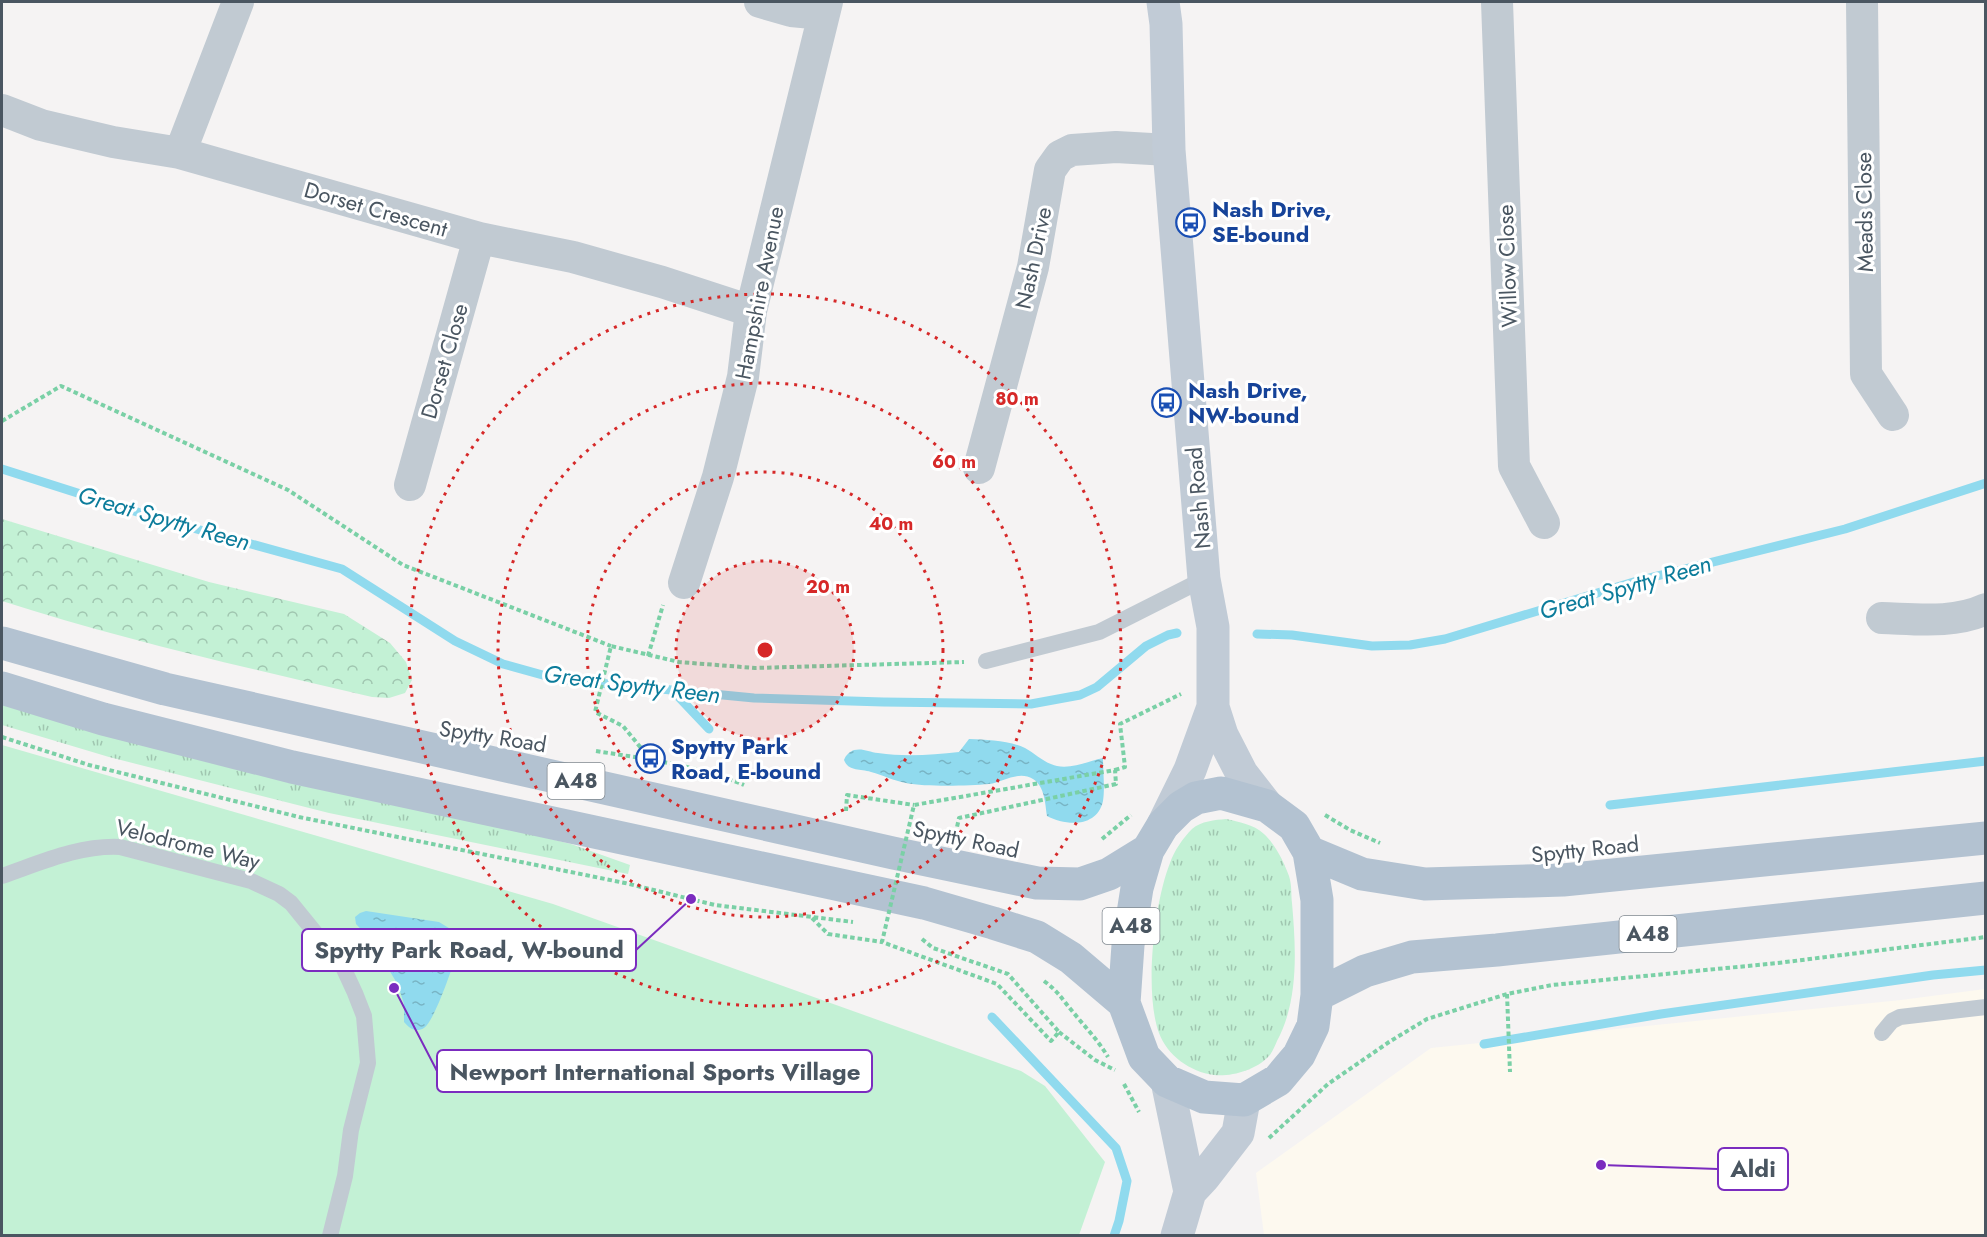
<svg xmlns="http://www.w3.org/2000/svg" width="1987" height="1237" viewBox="0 0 1987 1237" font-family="Jost,sans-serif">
<defs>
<pattern id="grass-tufts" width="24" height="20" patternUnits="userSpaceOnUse" patternTransform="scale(1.5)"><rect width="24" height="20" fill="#c3f1d5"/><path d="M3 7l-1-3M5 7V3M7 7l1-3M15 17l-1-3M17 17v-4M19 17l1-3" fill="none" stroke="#a0c6b0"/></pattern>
<pattern id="forest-crowns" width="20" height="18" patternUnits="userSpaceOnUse" patternTransform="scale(1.5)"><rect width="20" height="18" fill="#c3f1d5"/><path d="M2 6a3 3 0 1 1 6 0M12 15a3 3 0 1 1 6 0" fill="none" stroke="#a0c6b0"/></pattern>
<pattern id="water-ripples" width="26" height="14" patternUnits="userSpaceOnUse" patternTransform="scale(1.5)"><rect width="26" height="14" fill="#90daee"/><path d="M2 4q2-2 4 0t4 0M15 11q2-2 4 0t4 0" fill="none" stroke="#78b4c4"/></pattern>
</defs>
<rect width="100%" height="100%" fill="#f5f3f3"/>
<!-- commercial -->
<path fill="#fdf9ef" d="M1985 989V1235H1264L1256 1173 1431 1048 1901 1000Z"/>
<!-- grass -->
<path fill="url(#grass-tufts)" d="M2 704 571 844 630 865 628 874 329 813 109 757 2 725Z
M1226 819C1239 822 1253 824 1264 834 1275 844 1284 862 1289 876 1292 885 1291 895 1292 903 1296 949 1299 1000 1277 1041 1275 1046 1272 1053 1268 1057 1256 1070 1231 1077 1214 1075 1190 1072 1167 1055 1159 1033 1144 993 1154 903 1170 863 1174 851 1183 838 1192 829 1201 821 1215 820 1226 819Z"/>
<!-- forest -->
<path fill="url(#forest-crowns)" d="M2 519 209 582 344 614 390 643 406 662 412 680 405 693 389 698 372 697C248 668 123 640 2 601Z"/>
<!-- green -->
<path fill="#c3f1d5" d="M2 745 553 904 1021 1071 1045 1086 1105 1162 1079 1235H2Z"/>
<!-- water -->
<path fill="url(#water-ripples)" d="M969 739C988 740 1008 740 1025 748 1036 754 1044 763 1057 766 1072 769 1089 761 1103 758 1103 771 1105 788 1103 801 1097 828 1066 826 1047 816 1045 803 1045 787 1033 779 1019 770 1003 782 989 784 968 786 926 787 906 783 894 781 883 775 871 772 859 768 849 772 844 760 846 755 849 752 854 750 863 748 869 752 878 753 905 757 932 755 959 752Z
M366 911 439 922 457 933 459 942 457 953C452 968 435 1020 424 1028 416 1033 409 1028 404 1022V1004L398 985 372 941 356 924 355 917 360 913Z"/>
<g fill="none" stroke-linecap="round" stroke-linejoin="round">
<!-- stream -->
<path stroke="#90daee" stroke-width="9" d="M2 469 153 517 342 569 455 641 503 664 557 679 754 698 883 702 1031 704 1080 695 1097 687 1146 646 1168 635 1177 633
M1257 634 1292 635 1372 646 1410 645 1445 639 1637 581 1845 529 1986 483
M673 691 709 729
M1610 805 1986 761
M992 1017 1116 1148 1127 1181 1119 1221 1114 1236
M1484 1044 1661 1014 1933 975 1986 970"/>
<!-- path -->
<path stroke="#7ad0a6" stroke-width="4" stroke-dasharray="4.5 3" stroke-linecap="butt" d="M2 421 61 386 288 490 403 565 611 646
M648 656 663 605
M2 737 89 765 299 817 625 883 715 905 853 922
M596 751C646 759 697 765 744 785
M650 759 623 726 595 712 611 646 679 662 755 668 964 662
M1115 770 1125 767 1120 724 1181 694
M846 811 847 795 914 805
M1325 815 1350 830 1380 843
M1102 839 1131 815
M812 918 828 934 882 942
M1044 981C1059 992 1061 998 1073 1012 1085 1027 1098 1040 1108 1057
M1507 994 1510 1072
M1059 1032 1095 1060 1115 1070
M1124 1084 1139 1112
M1269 1138 1328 1084 1389 1042 1427 1019 1507 994 1552 985 1778 963 1986 937"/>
<!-- lane -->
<path stroke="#c1cad2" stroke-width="16" d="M986 661 1099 632 1204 579
M2 876C40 863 79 845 120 847L251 881 279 894 291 903 343 967 355 993 364 1016 368 1063 351 1130 345 1176 330 1236
M1882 1033 1892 1021 1900 1017 1986 1007"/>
<!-- street -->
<path stroke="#c1cad2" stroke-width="32" d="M760 2 791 11 823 14
M1497 2 1514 466 1544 523
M1862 2 1866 374 1893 415
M2 110 41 125 113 142 180 153 479 238 573 257 662 282 751 311
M180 153 238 2
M979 468 1033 267 1050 170 1060 156 1072 150 1116 147 1169 150
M410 485 479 238
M684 583 718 477 743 377 751 311 827 2
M1882 618C1916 619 1954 624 1986 609"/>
<!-- secondary -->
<path stroke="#c1cbd6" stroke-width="33" d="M1163 2 1166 24 1169 150 1204 579 1213 627V707L1222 735 1242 774 1267 806
M1163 825 1190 770 1213 707
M1167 1081 1190 1192 1177 1236
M1190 1192 1204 1177 1238 1133 1244 1100"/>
<!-- primary -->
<path stroke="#b3c2d1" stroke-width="33" d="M2 643 165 689 893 853 1037 883 1080 884 1109 874 1148 850
M2 688 103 719 292 767 924 903 993 923 1037 937 1071 958 1124 1003
M1221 793 1267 806 1294 826 1309 852 1317 900V995L1313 1026 1299 1055 1278 1080 1244 1100 1204 1097 1167 1081 1144 1057 1124 1003 1128 945 1137 888 1148 850 1163 825 1181 807 1196 798Z
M1309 852 1362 874 1425 884 1563 880 1986 838
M1317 995 1365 971 1412 957 1497 950 1986 898"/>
<!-- path-bridge -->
<path stroke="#7ad0a6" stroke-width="4" stroke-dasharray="4.5 3" stroke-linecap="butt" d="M922 939 933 948 1008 974 1059 1032 1051 1041 997 984 882 942 914 805 1115 770 1116 784 959 818 955 836"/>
</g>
<!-- distance rings -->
<circle cx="765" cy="650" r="89" fill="#d62828" fill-opacity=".12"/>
<g fill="none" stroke="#d62828" stroke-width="3" stroke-dasharray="3 6">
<circle cx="765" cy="650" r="89"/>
<circle cx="765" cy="650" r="178"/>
<circle cx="765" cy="650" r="267"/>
<circle cx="765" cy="650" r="356"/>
</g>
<!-- icons -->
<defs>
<symbol id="bus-ring" viewBox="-11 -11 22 22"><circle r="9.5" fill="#fff" stroke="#1a4fb4" stroke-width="1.5"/><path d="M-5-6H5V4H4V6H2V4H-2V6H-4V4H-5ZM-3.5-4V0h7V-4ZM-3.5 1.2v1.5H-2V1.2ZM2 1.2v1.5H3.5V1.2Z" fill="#1a4fb4"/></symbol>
</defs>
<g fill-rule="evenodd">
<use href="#bus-ring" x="1174" y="206" width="33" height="33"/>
<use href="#bus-ring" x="1150" y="386" width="33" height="33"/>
<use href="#bus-ring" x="634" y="742" width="33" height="33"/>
</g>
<g text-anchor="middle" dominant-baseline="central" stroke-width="6" stroke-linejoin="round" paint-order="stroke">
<!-- shield labels -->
<g fill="#fff" stroke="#808990" stroke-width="1.5">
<rect x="547.5" y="763" width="57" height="36" rx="4.5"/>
<rect x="1102.5" y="908" width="57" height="36" rx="4.5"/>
<rect x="1619.5" y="916" width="57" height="36" rx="4.5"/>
</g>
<g font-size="21" font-weight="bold" fill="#4a5661">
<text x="576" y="781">A48</text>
<text x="1131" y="926">A48</text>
<text x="1648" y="934">A48</text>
</g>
<!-- street labels -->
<g font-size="22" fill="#4a5661" stroke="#fff">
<text transform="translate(376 209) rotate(16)">Dorset Crescent</text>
<text transform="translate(1864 212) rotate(-91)">Meads Close</text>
<text transform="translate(1033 258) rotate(-78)">Nash Drive</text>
<text transform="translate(1507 266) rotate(-92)">Willow Close</text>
<text transform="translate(759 293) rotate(-79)">Hampshire Avenue</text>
<text transform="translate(444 361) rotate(-74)">Dorset Close</text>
<text transform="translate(1198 498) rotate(-95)">Nash Road</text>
<text transform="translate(493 736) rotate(9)">Spytty Road</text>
<text transform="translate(966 839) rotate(12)">Spytty Road</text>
<text transform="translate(188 844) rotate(14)">Velodrome Way</text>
<text transform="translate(1585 849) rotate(-6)">Spytty Road</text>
</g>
<!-- transit labels -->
<g font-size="22" font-weight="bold" fill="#164399" stroke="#fff" text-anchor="start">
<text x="1212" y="209">Nash Drive,<tspan x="1212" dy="25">SE-bound</tspan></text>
<text x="1188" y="390">Nash Drive,<tspan x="1188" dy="25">NW-bound</tspan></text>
<text x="671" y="746">Spytty Park<tspan x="671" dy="25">Road, E-bound</tspan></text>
</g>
<!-- water labels -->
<g font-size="24" font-style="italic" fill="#0c7c9b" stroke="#fff">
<text transform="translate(164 518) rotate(16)">Great Spytty Reen</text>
<text transform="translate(1625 587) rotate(-16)">Great Spytty Reen</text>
<text transform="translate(632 684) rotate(7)">Great Spytty Reen</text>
</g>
</g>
<circle cx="765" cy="650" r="9" fill="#d62828" stroke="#fff" stroke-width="3"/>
<g font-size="18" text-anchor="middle" font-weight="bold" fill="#d62828" stroke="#fff" stroke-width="6" stroke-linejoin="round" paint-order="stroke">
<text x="1017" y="405">80 m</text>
<text x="954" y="468">60 m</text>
<text x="891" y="530">40 m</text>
<text x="828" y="593">20 m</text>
</g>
<!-- callouts -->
<path fill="none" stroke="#7b2cbf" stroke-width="2" d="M691 899L636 950M394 988L437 1071M1601 1165L1718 1169"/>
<g fill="#7b2cbf" stroke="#fff" stroke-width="2">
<circle cx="691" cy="899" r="6"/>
<circle cx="394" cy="988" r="6"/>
<circle cx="1601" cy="1165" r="6"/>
</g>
<g fill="#fff" stroke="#7b2cbf" stroke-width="2">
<rect x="302" y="929" width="334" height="42" rx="6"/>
<rect x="437" y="1050" width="435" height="42" rx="6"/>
<rect x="1718" y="1148" width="70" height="42" rx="6"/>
</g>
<g font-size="24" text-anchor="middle" font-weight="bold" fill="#4a5661">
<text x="469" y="958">Spytty Park Road, W-bound</text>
<text x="655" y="1080">Newport International Sports Village</text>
<text x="1753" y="1177">Aldi</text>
</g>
<!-- border -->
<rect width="1987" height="1237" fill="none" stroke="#4a5661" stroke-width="6"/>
</svg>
